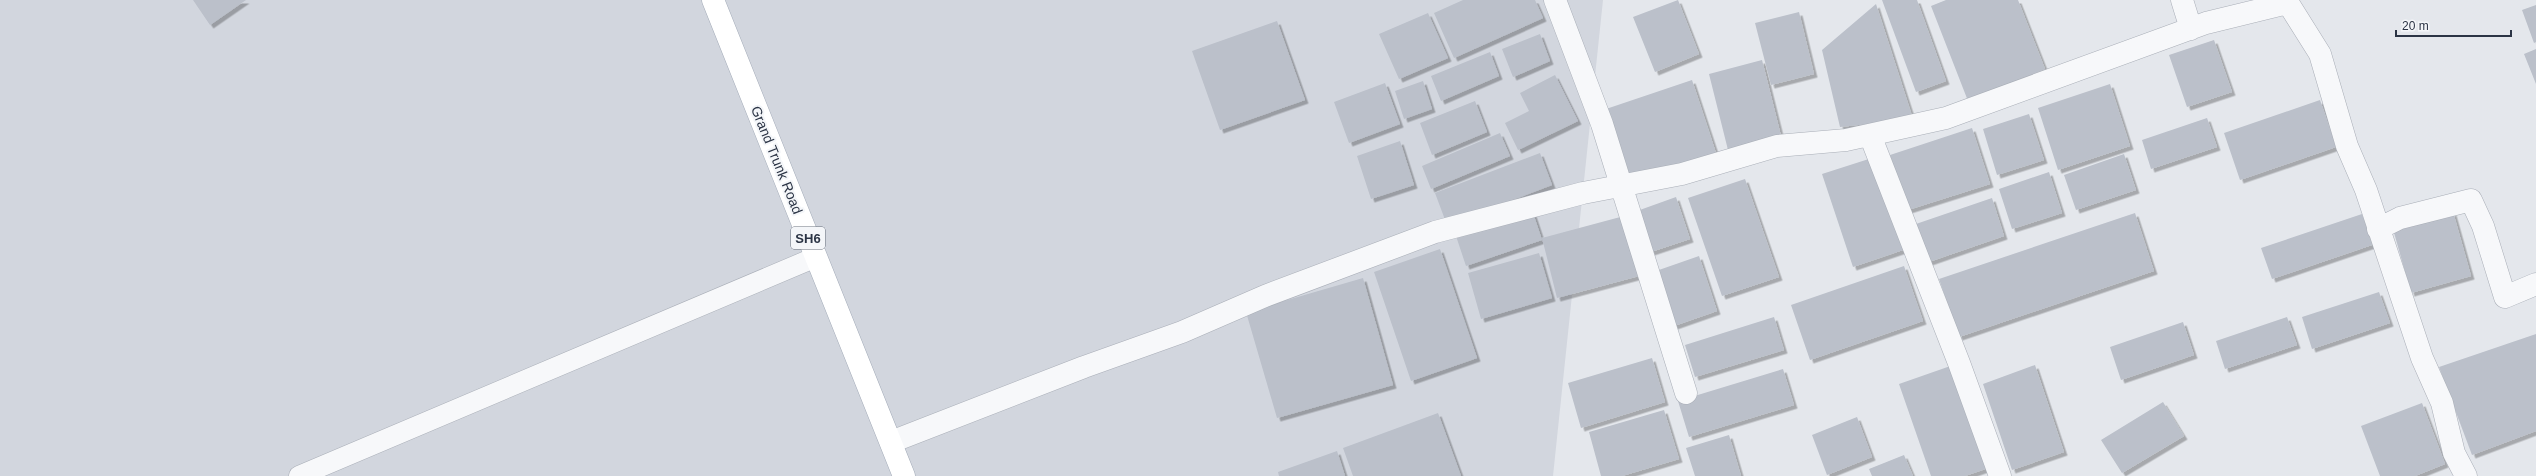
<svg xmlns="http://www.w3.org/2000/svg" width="2536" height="476" viewBox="0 0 2536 476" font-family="Helvetica,sans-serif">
<defs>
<filter id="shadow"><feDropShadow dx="3.5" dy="3.5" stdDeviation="0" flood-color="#0004"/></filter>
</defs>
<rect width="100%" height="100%" fill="#e4e7ec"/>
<!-- built -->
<path fill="#d2d6de" d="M0 0H1603L1553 476H0Z"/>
<!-- building -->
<path fill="#bbc0ca" filter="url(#shadow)" d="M193 0H246L210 25Z
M1463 0H1535L1543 18 1454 58 1434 13Z
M1678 0 1699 54 1655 72 1633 17Z
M1882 0H1917L1946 81 1916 92Z
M1946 0H2018L2045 69 1968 101 1931 6Z
M1876 4 1913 119 1840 127 1822 50Z
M2536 5V42L2534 43 2522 10Z
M1799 12 1814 74 1771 85 1755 23Z
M1428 13 1448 58 1399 79 1379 34Z
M1277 21 1305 100 1220 130 1192 51Z
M1540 34 1550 61 1513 77 1502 49Z
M2214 40 2232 92 2187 107 2169 55Z
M2536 49V84L2524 54Z
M1490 52 1499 76 1441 101 1431 76Z
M1762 60 1781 136 1728 150 1709 74Z
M1555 75 1578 121 1518 150 1505 123 1529 111 1520 93Z
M1692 80 1716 153 1631 182 1606 109Z
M1423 81 1432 109 1404 119 1395 91Z
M1385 83 1400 124 1349 143 1334 102Z
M2110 84 2130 146 2058 170 2038 108Z
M2320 100 2336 147 2240 180 2224 133Z
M1475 101 1487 132 1432 155 1420 123Z
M2029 114 2044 160 1997 175 1983 129Z
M2207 118 2217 147 2151 169 2142 140Z
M1972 128 1990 184 1908 210 1890 155Z
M1500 133 1510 156 1431 189 1422 166Z
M1400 141 1414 185 1371 199 1357 156Z
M1540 153 1552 185 1447 225 1435 193Z
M2124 154 2136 190 2076 210 2064 175Z
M1875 157 1906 249 1853 267 1822 174Z
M2049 172 2062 213 2012 229 1999 189Z
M1745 179 1779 277 1722 296 1688 198Z
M1676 197 1690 239 1651 252 1637 211Z
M1992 198 2004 236 1926 263 1913 225Z
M1531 207 1542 240 1466 266 1455 233Z
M2453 212 2471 276 2411 293 2393 229Z
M2135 213 2154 271 1959 337 1939 279Z
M2362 214 2372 245 2272 279 2261 248Z
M1624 216 1639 276 1557 298 1542 238Z
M1440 249 1477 358 1411 381 1374 272Z
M1539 253 1552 298 1481 319 1468 273Z
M1699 256 1717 311 1674 326 1656 271Z
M1904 266 1923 321 1810 360 1791 305Z
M1363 278 1393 385 1277 418 1246 312Z
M2379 292 2390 323 2312 349 2302 317Z
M1774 317 1784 350 1695 377 1685 345Z
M2287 317 2297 345 2225 369 2216 341Z
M2183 322 2194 355 2121 380 2110 347Z
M2536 334V431L2472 455 2439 367Z
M1652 358 1665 402 1581 428 1568 383Z
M1959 363 1994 466 1965 476H1931L1899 384Z
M2035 365 2064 452 2012 470 1983 384Z
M1783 369 1794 405 1689 437 1678 401Z
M2163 402 2184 436 2122 473 2101 440Z
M2422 403 2445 464 2415 476H2380L2361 426Z
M1664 410 1679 459 1622 476H1601L1589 432Z
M1438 413 1461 476H1353L1343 448Z
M1857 417 1872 457 1827 475 1812 435Z
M1729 435 1741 476H1695L1686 448Z
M1337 451 1345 476H1279L1278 472Z
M1904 455 1913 476H1872L1869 469Z"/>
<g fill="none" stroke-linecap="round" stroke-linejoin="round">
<defs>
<path id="service" d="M299 476 816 257"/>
<path id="minor" d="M1555 0 1602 124 1686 393
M2182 0 2191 29
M1870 135 1959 363 2000 476
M2378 229 2400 218 2471 200 2483 226 2505 297 2536 284
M891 442 1084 367 1182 332 1265 296 1435 232 1583 193 1682 174 1777 146 1846 140 1946 118 2206 23 2288 3 2320 54 2347 146 2366 190 2422 358 2442 403 2454 453 2466 476"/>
<path id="primary" d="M713 0 904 476"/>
</defs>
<!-- service casing -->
<use href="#service" stroke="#a9aeb7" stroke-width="21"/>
<!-- minor casing -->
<use href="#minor" stroke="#a9aeb7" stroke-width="23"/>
<!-- primary casing -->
<use href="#primary" stroke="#a3abb8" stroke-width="23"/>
<!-- service -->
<use href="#service" stroke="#f7f8fa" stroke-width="20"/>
<!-- minor -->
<use href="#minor" stroke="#f7f8fa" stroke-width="22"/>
<!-- primary -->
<use href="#primary" stroke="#fff" stroke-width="22"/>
</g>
<g text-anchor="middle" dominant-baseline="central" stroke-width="4" stroke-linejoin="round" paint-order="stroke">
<!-- shield labels -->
<rect fill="#f4f6f9" stroke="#676e7b" stroke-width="1" x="791" y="227" width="34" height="22" rx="3"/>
<g font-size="13" font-weight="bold" fill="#2b3445">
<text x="808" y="238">SH6</text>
</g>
<!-- street labels -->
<g font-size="14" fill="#2b3445" stroke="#f4f6f9">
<text transform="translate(777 160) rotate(68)">Grand Trunk Road</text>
</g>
</g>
<!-- scale -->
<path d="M2396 30v6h115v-6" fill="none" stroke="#2b3445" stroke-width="2"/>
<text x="2402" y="30" font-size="12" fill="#2b3445" stroke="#f4f6f9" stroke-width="3" paint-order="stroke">20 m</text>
</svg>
